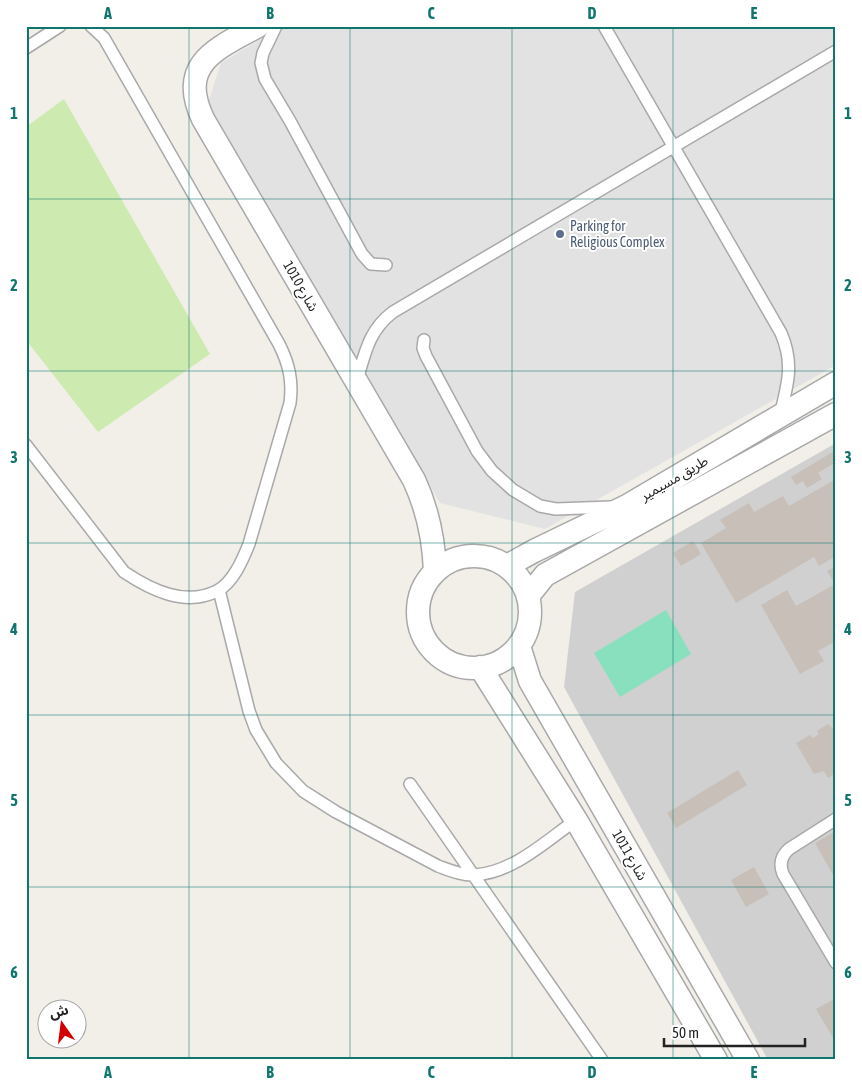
<svg xmlns="http://www.w3.org/2000/svg" width="862" height="1086" viewBox="0 0 862 1086" font-family="'Asap Condensed','Noto Sans Arabic',sans-serif">
<rect width="100%" height="100%" fill="#f2efe9"/>
<!-- religious -->
<path fill="#d0d0d0" d="M836 443V1060H768L564 687 575 592Z"/>
<!-- grass -->
<path fill="#cdebb0" d="M64 99 210 354 98 432 26 340V127Z"/>
<!-- pitch -->
<path fill="#88e0be" d="M666 610 691 654 620 697 594 653Z"/>
<!-- parking -->
<path fill="#e2e2e2" d="M283 26H836V365L545 529 440 503 208 103 221 63Z"/>
<!-- building -->
<path fill="#c7bfb8" d="M836 450V462L818 473 822 479 807 488 803 481 796 485 791 477Z
M836 479V525H834L836 528V556L819 566 814 557 736 603 701 543 726 528 720 520 749 503 754 512 783 496 789 506Z
M693 541 701 554 681 566 673 553Z
M836 566V641L818 651 824 661 800 674 761 605 787 590 796 606 835 584 827 571Z
M836 719V776L834 774 828 778 824 771 814 774 796 743 810 735 813 738 819 734 817 731 828 724 832 728 835 727 832 721Z
M738 770 747 785 676 828 667 813Z
M836 831V880L815 843Z
M754 867 769 894 746 907 731 880Z
M836 998V1043L816 1009Z"/>
<g fill="none" stroke-linecap="round" stroke-linejoin="round">
<defs>
<path id="service" d="M276 26 263 53 261 63 265 79 290 121 362 254 371 264 386 265
M604 26 781 333C794 363 788 384 780 415
M26 48 60 26
M424 340 423 348 426 356 477 451 492 471 513 490 540 506 556 509 611 507
M357 380C365 353 369 330 393 312L836 51
M26 445 124 572C151 590 185 607 217 591 233 583 243 559 249 544L290 403C293 381 289 364 279 344L104 38 91 26
M219 590 249 711 256 730 276 763 303 791 336 812 438 866C449 870 463 876 475 875 514 872 546 841 576 820
M410 784 602 1060
M836 819 789 849C781 856 779 864 783 874L836 963"/>
<path id="minor" d="M258 26C216 49 177 64 203 119L414 480C428 510 434 539 435 572
M418 612a56 56 0 1 1 112 0a56 56 0 1 1-112 0Z
M507 566 534 551 627 506 836 383
M529 595 545 575 836 414
M519 646 530 681 748 1060
M480 667 576 820 716 1060"/>
</defs>
<!-- service casing -->
<use href="#service" stroke="#a9a9a9" stroke-width="14"/>
<!-- minor casing -->
<use href="#minor" stroke="#a9a9a9" stroke-width="25"/>
<!-- service -->
<use href="#service" stroke="#fff" stroke-width="11"/>
<!-- minor -->
<use href="#minor" stroke="#fff" stroke-width="22"/>
</g>
<!-- grid -->
<path fill="none" stroke="#0f766e" stroke-width="1" stroke-opacity="0.55" d="M189 26V1060M350 26V1060M512 26V1060M673 26V1060M26 199H836M26 371H836M26 543H836M26 715H836M26 887H836"/>
<!-- markers -->
<circle fill="#5c6f8a" stroke="#fff" stroke-width="2" cx="560" cy="234" r="5"/>
<g text-anchor="middle" dominant-baseline="central" stroke-width="4" stroke-linejoin="round" paint-order="stroke">
<!-- service labels -->
<g font-size="14" fill="#4e5e75" stroke="#fff" text-anchor="start">
<text x="570" y="226">Parking for<tspan x="570" dy="16">Religious Complex</tspan></text>
</g>
<!-- street labels -->
<g font-size="14" fill="#222" stroke="#fff">
<text transform="translate(301 286) rotate(60)">شارع 1010</text>
<text transform="translate(674 478) rotate(-30)">طريق مسيمير</text>
<text transform="translate(630 855) rotate(60)">شارع 1011</text>
</g>
</g>
<!-- border -->
<rect width="862" height="1086" fill="none" stroke="#ffffff" stroke-width="55"/>
<!-- north arrow -->
<g transform="translate(62 1024) rotate(346)"><circle r="24" fill="#ffffff" stroke="#a7a7a7"/>
<path d="M0-4L9 19L0 12L-9 19Z" fill="#d40000"/>
<text y="-8" font-size="14" font-weight="bold" text-anchor="middle" fill="#222222">ش</text>
</g>
<!-- scale -->
<path d="M664 1038v8h141v-8" fill="none" stroke="#222222" stroke-width="2.5"/>
<text x="672" y="1038" font-size="15" fill="#222222" stroke="#ffffff" stroke-width="4" paint-order="stroke">50 m</text>
<rect x="28" y="28" width="806" height="1030" fill="none" stroke="#0f766e" stroke-width="2"/>
<g font-size="16" text-anchor="middle" font-weight="bold" fill="#0f766e">
<text x="108" y="19">A</text>
<text x="270" y="19">B</text>
<text x="431" y="19">C</text>
<text x="592" y="19">D</text>
<text x="754" y="19">E</text>
<text x="14" y="119">1</text>
<text x="848" y="119">1</text>
<text x="14" y="291">2</text>
<text x="848" y="291">2</text>
<text x="14" y="463">3</text>
<text x="848" y="463">3</text>
<text x="14" y="635">4</text>
<text x="848" y="635">4</text>
<text x="14" y="806">5</text>
<text x="848" y="806">5</text>
<text x="14" y="978">6</text>
<text x="848" y="978">6</text>
<text x="108" y="1078">A</text>
<text x="270" y="1078">B</text>
<text x="431" y="1078">C</text>
<text x="592" y="1078">D</text>
<text x="754" y="1078">E</text>
</g>
</svg>
